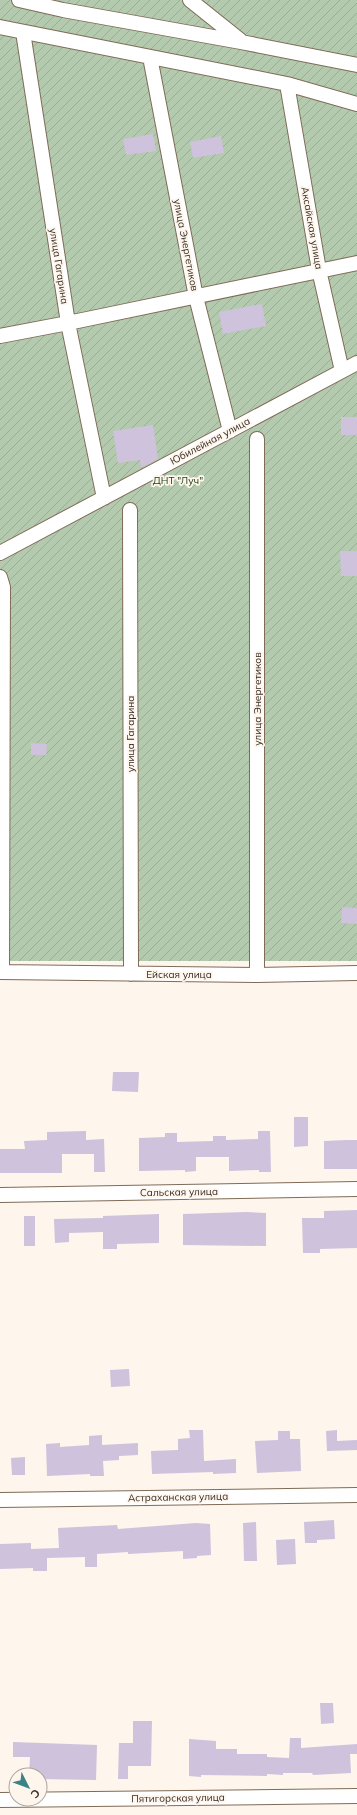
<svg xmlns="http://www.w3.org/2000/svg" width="357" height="1815" viewBox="0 0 357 1815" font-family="Mulish,sans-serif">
<defs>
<pattern id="garden-furrows" width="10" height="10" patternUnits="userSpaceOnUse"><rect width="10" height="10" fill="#b4caae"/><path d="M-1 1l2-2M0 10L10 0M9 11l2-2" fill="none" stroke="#9bae95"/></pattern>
</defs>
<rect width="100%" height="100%" fill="#fef5ec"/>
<!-- garden -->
<path fill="url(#garden-furrows)" d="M0 0H357V961H0Z"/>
<!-- building -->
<path fill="#cec2dd" d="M153 134 156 151 126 155 123 139Z
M221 136 224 153 193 158 190 142Z
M262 304 266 326 223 334 219 312Z
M341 417H357V435H341Z
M153 425 158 459 141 468 140 460 118 463 113 431Z
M340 551H357V576H341Z
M31 743 47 744 46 755H31Z
M342 907 357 908V924L341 923Z
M113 1072H139L138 1092 112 1091Z
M294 1117H308V1146L294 1147Z
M86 1131V1140L104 1139 105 1172H94V1154H62V1173H0V1149H25L24 1141 47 1140V1132Z
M258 1131H270L271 1172H259V1170L229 1171V1157H196V1171L185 1172V1170L139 1171V1138L165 1137V1133H177V1142L213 1141V1136H226V1140L258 1139Z
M347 1140H357V1169H324V1141Z
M357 1210V1248L320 1249V1253H303L302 1218H324V1211Z
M246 1212 266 1213V1246L183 1245V1214Z
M159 1214V1243L117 1244V1249H103V1232L69 1233V1242L55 1243 54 1219 103 1218V1216Z
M24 1216H35V1246H24Z
M129 1369 130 1386 111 1387 110 1370Z
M189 1430H203L204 1461 236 1459V1473L213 1474V1472L152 1474 151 1451 178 1450V1439L190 1438Z
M337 1430V1441L357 1440V1450L327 1451 326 1431Z
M278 1431H290V1439H300L301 1471 257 1473 255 1441 278 1440Z
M102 1435V1445L138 1443V1455L119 1456V1460L103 1461 104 1476H90V1474L47 1476 46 1444 60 1443V1447L89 1445V1436Z
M25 1457V1475H12L11 1458Z
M334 1520 335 1539 317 1540V1543H305L304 1522Z
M256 1522 257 1561H244L243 1523Z
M196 1523 210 1524 211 1555 197 1556V1558L183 1559V1551L128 1554V1552L97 1554V1567H85V1557L47 1558V1571H33V1568L0 1569V1544L31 1543V1549L59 1548 58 1528 117 1525 118 1529Z
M295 1539 296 1564 277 1565 276 1540Z
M320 1703H333L334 1723 321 1724Z
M133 1721H152L151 1766H128V1779H118L119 1743H133Z
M290 1738H301V1748L357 1744V1754H350L351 1773 313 1775 312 1773H283V1775L267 1774V1776L201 1775V1777L189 1776V1739L216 1741V1749H237V1754H267V1757L289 1758Z
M13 1742 97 1745 96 1780 40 1779V1775H29L30 1757H13Z"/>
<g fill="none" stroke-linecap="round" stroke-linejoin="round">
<defs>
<path id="minor" d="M19 0 63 10 241 42 357 65
M190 0 240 40
M0 27 287 84 357 104
M23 32 68 323 104 498
M150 57 196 297 230 431
M287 84 319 270 342 371
M0 336 68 323 357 263
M130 510 131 974
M0 553 357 363
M0 577 3 587 2 972
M0 972 257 975 357 973
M257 975V439
M0 1195 357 1189
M0 1500 357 1495
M0 1800 357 1796"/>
</defs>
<!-- minor casing -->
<use href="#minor" stroke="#7f6b57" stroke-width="16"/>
<!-- minor -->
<use href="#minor" stroke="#fff" stroke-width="14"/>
</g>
<g text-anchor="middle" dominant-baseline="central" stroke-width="3.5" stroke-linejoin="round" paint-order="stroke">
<!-- street labels -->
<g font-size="10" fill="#352c23" stroke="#fef5ec">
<text transform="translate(312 228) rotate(80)">Аксайская улица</text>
<text transform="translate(186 245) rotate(79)">улица Энергетиков</text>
<text transform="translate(59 266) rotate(81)">улица Гагарина</text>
<text transform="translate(210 441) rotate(-28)">Юбилейная улица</text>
<text transform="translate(257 699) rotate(-90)">улица Энергетиков</text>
<text transform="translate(130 734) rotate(-90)">улица Гагарина</text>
<text x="179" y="974">Ейская улица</text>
<text transform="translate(179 1192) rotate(-1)">Сальская улица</text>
<text transform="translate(178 1497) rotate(-1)">Астраханская улица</text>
<text transform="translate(178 1798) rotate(-1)">Пятигорская улица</text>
</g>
<!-- park labels -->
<g font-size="10" fill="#173a0b" stroke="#fef5ec">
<text x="178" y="480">ДНТ "Луч"</text>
</g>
</g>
<!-- north arrow -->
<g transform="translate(28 1787) rotate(132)"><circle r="19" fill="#fef5ec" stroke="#aea59c"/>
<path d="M0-3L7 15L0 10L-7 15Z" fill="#3b8387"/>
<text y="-6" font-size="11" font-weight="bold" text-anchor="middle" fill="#352c23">С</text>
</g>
</svg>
